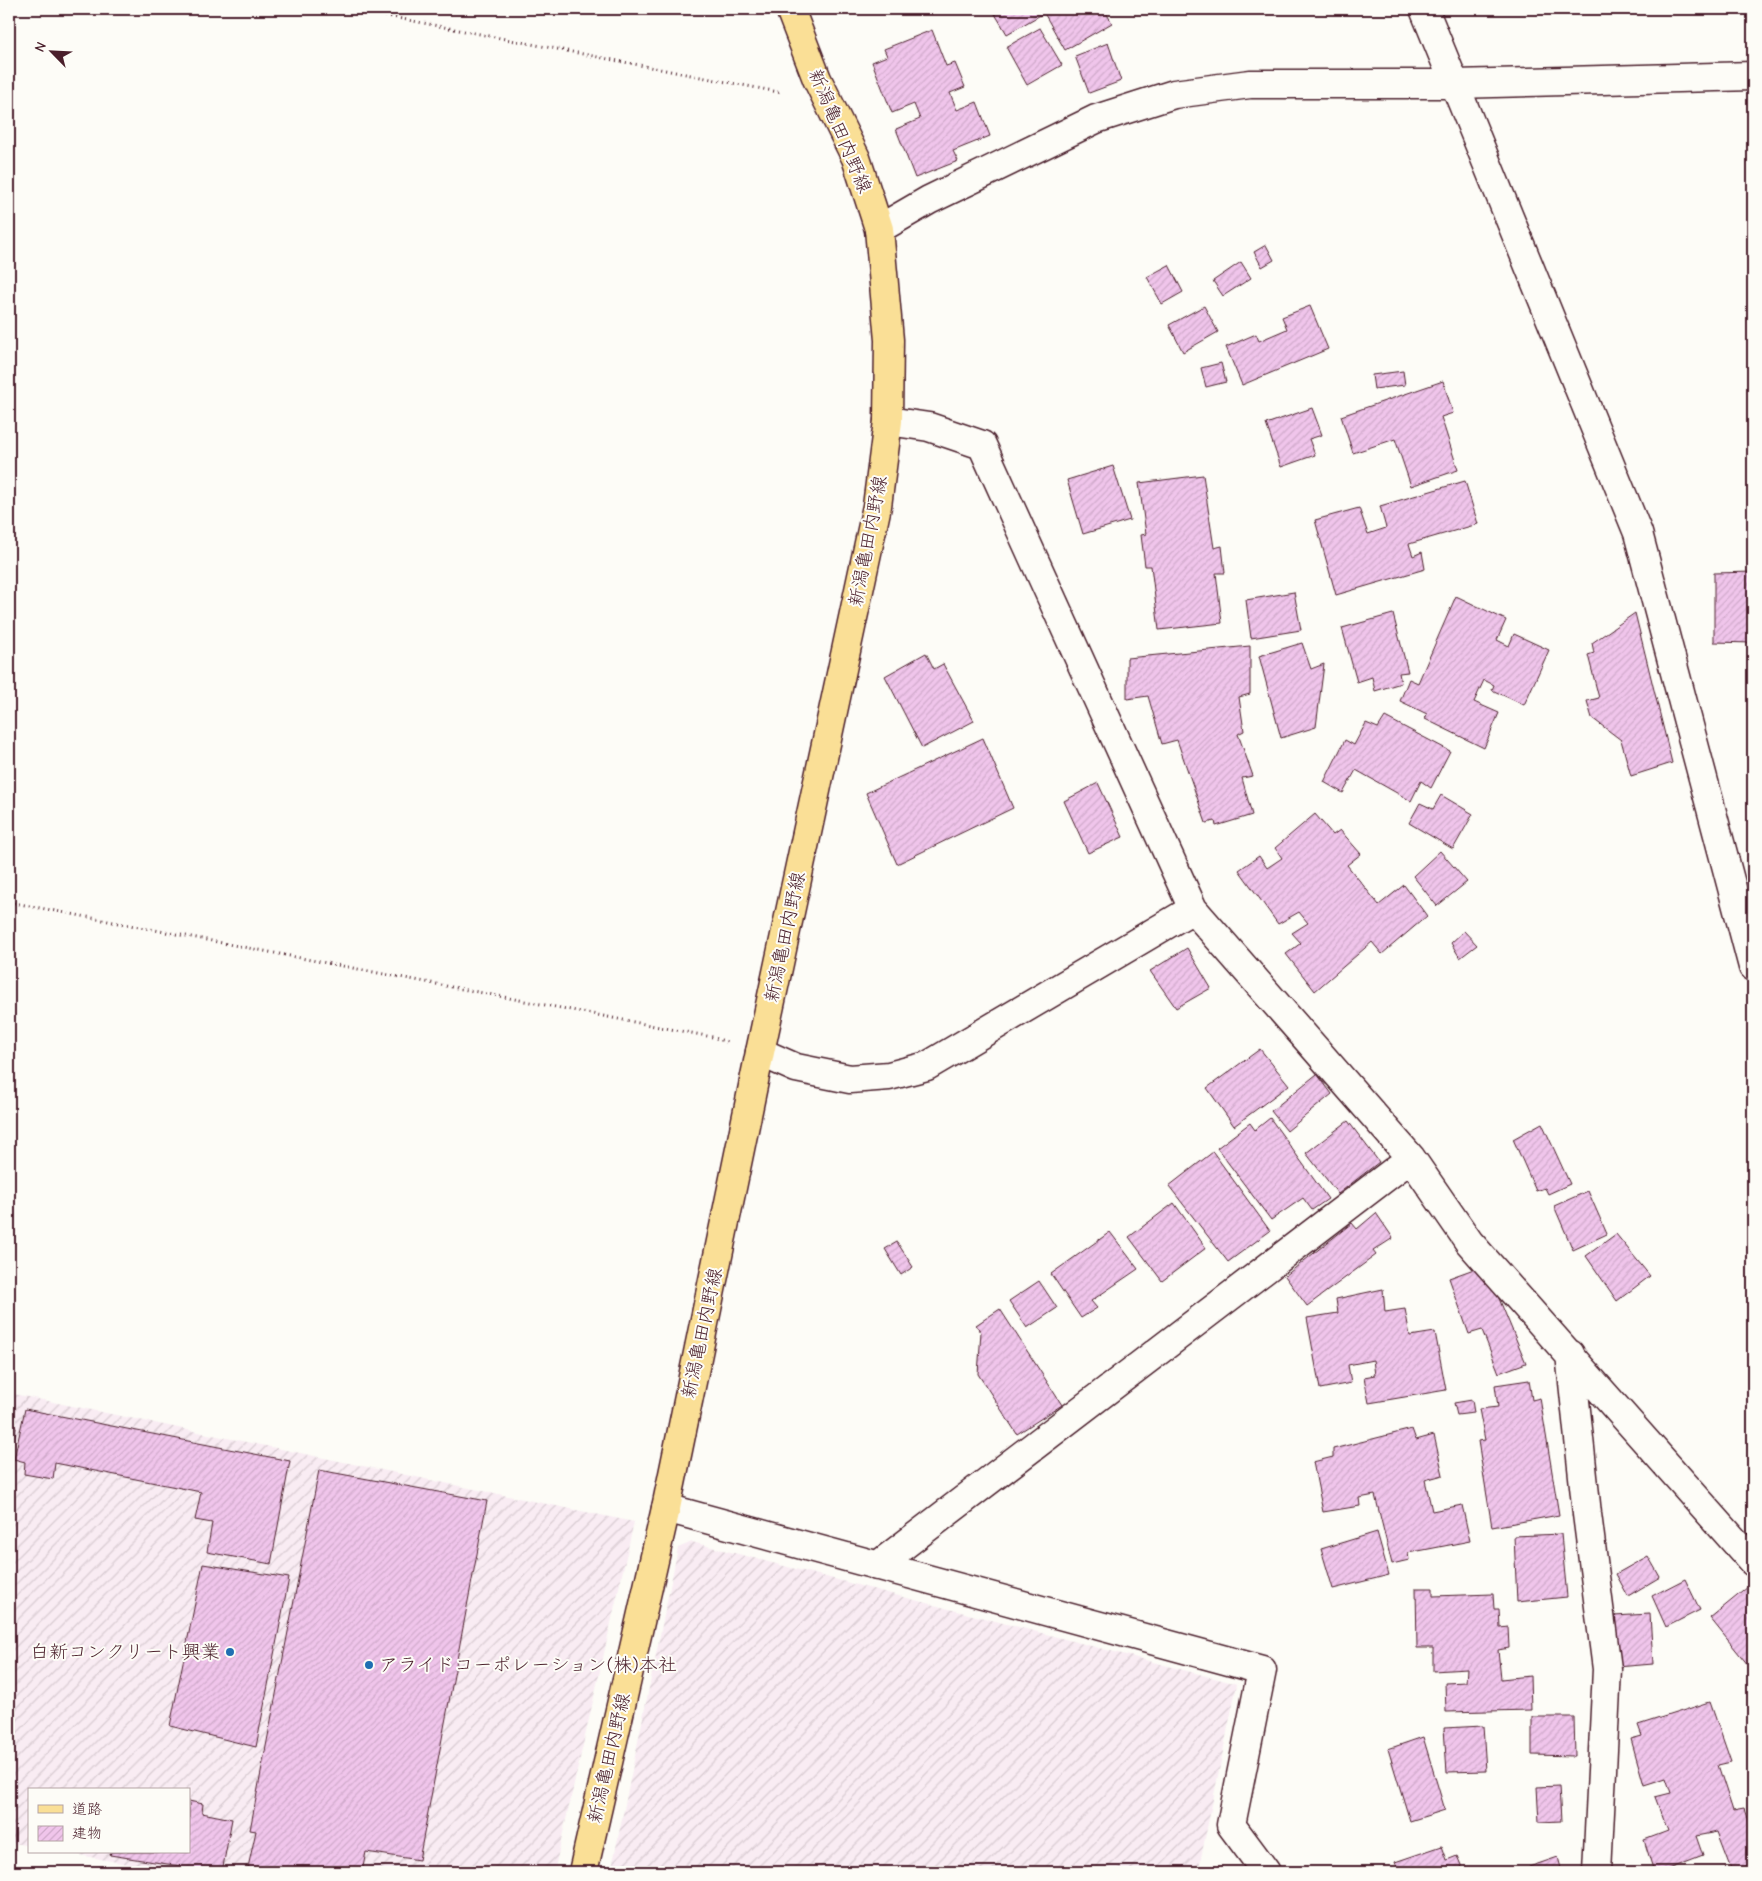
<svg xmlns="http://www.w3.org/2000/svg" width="1762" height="1881" viewBox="0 0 1762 1881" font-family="'Comic Neue','Klee One',sans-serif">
<defs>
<pattern id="industrial-furrows" width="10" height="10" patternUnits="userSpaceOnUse" patternTransform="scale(1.25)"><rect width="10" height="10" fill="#f9ecf3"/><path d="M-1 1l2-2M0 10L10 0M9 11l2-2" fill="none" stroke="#d7cad0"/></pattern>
<pattern id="building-hatch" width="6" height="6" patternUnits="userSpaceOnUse" patternTransform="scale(1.25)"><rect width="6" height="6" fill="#f0c5eb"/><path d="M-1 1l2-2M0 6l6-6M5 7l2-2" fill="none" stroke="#cfa9ca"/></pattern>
</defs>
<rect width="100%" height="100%" fill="#fdfcf7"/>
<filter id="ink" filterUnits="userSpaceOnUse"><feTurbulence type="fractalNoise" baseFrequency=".02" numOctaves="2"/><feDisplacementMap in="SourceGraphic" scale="10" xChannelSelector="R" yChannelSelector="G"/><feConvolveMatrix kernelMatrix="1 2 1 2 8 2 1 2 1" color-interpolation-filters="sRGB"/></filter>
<g filter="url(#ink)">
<!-- industrial -->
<path fill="url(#industrial-furrows)" d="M9 1393 634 1522 554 1872H169L64 1852H189V1790H29V1846L9 1842Z
M692 1542 1237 1684 1198 1872H611L678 1548Z"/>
<!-- building -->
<path fill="url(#building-hatch)" stroke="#4a1f2b" d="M992 9H1104L1112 23 1065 50 1044 13 1007 34Z
M1040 28 1062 65 1027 85 1006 47Z
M932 30 946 66 955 63 965 87 950 93 957 110 977 102 990 136 953 151 958 161 915 178 896 129 920 119 914 104 892 113 872 62 887 56 884 49Z
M1108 43 1121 81 1089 93 1075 56Z
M1266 245 1274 260 1262 267 1254 252Z
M1241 262 1251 278 1223 296 1213 281Z
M1169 265 1183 292 1162 304 1147 277Z
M1204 306 1218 332 1183 352 1169 325Z
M1310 306 1328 349 1242 385 1226 347 1256 334 1259 341 1287 329 1282 317Z
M1221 363 1226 382 1206 387 1201 368Z
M1403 371 1405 385 1374 389 1372 375Z
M1443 381 1453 413 1441 417 1458 470 1411 486 1395 439 1353 453 1341 416Z
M1312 408 1322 435 1309 439 1315 455 1281 467 1266 424Z
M1113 466 1130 520 1083 534 1067 480Z
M1203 475 1214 548 1222 546 1225 573H1216L1222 623 1159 630 1151 566H1145L1141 535 1146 534 1139 483Z
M1465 481 1478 524 1409 544 1413 556 1422 552 1425 569 1336 595 1315 520 1359 508 1368 534 1386 528 1380 506Z
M1753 572V643L1714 642V573Z
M1294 592 1301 630 1251 638 1246 600Z
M1456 596 1506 620 1497 640 1509 646 1514 634 1549 650 1524 705 1492 690 1494 685 1484 680 1474 702 1499 713 1484 748 1425 719 1427 714 1400 701 1409 679 1418 683Z
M1635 613 1672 763 1631 776 1621 740 1592 718 1587 701 1599 698 1588 655 1594 653 1592 643Z
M1393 614 1408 672 1399 673 1401 683 1375 691 1372 677 1357 682 1342 628Z
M1302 643 1311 669 1324 664 1316 727 1281 738 1259 656Z
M1250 646V694L1239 697 1244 731 1238 734 1253 776 1242 778 1252 815 1216 826 1215 821 1206 823 1177 740 1162 744 1148 696 1127 699V658Z
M926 653 934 669 943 664 974 721 922 748 885 676Z
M1385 717 1450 751 1431 788 1421 781 1411 801 1356 770 1343 793 1324 782 1345 740 1354 745 1366 723 1378 728Z
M983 738 1013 808 897 864 866 793Z
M1098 783 1123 837 1088 853 1064 801Z
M1441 795 1473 814 1453 849 1409 823 1420 803 1433 809Z
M1315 814 1333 835 1340 830 1361 854 1347 865 1379 905 1404 885 1427 916 1382 954 1372 942 1315 991 1286 954 1301 943 1292 933 1308 923 1299 912 1278 924 1239 870 1259 856 1267 868 1282 858 1275 848Z
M1440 851 1467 882 1437 906 1413 876Z
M1464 931 1477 945 1460 958 1451 943Z
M1187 948 1211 988 1176 1008 1150 971Z
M1260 1049 1289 1085 1234 1126 1207 1088Z
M1317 1074 1332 1094 1287 1131 1271 1111Z
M1270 1118 1328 1199 1312 1210 1303 1198 1271 1220 1217 1148 1250 1123 1255 1130Z
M1348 1121 1379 1162 1338 1194 1306 1153Z
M1542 1123 1570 1184 1548 1194 1545 1188 1536 1191 1513 1139Z
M1213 1152 1270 1231 1228 1262 1169 1186Z
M1588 1191 1607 1234 1573 1250 1554 1206Z
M1174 1203 1206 1248 1162 1281 1129 1237Z
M1376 1213 1393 1238 1373 1251 1376 1255 1307 1306 1285 1276 1352 1223 1357 1229Z
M1110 1232 1138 1269 1091 1301 1097 1308 1081 1318 1051 1274Z
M1616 1234 1650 1276 1617 1301 1586 1256Z
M897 1242 913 1267 901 1275 885 1249Z
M1485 1265 1526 1363 1499 1373 1482 1330 1469 1334 1449 1278Z
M1039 1281 1057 1308 1027 1328 1009 1301Z
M1383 1289 1385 1312 1405 1309 1410 1336 1435 1332 1446 1390 1369 1403 1364 1377 1375 1375 1373 1360 1348 1365 1351 1383 1320 1389 1307 1318 1338 1313 1336 1299Z
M1000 1309 1062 1405 1017 1434 978 1374 981 1332 976 1325Z
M1529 1380 1532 1400 1540 1398 1559 1515 1492 1527 1478 1441 1485 1440 1479 1409 1498 1407 1495 1385Z
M1472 1400 1474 1413 1457 1415 1454 1403Z
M25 1409 290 1461 271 1564 207 1552 212 1523 195 1520 201 1492 55 1463 53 1479 24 1474 25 1462 14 1459Z
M9 1427 16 1428 9 1461Z
M1412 1429 1416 1440 1434 1435 1443 1475 1425 1480 1432 1511 1462 1505 1470 1541 1408 1553 1409 1560 1392 1564 1375 1495 1359 1498 1360 1506 1323 1512 1313 1462 1333 1457V1449Z
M319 1470 487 1501 419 1860 366 1852 362 1872H247L256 1831 250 1830Z
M1377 1532 1389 1575 1333 1589 1321 1549Z
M1561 1534 1567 1597 1517 1602 1514 1536Z
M1648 1556 1660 1577 1628 1596 1616 1574Z
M203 1564 289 1578 256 1747 170 1726Z
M1685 1579 1700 1610 1666 1627 1652 1596Z
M1748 1587 1753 1594V1671L1710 1618Z
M1416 1588H1433V1596L1493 1594 1494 1609H1499L1500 1628 1508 1627 1509 1648 1498 1650 1501 1679 1530 1676 1531 1710 1446 1712 1445 1683 1466 1682 1467 1669 1433 1671V1648H1417Z
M1650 1614 1653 1664 1617 1667 1614 1616Z
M1710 1702 1731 1762 1718 1765 1733 1811 1744 1809 1753 1836V1864L1732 1871 1717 1832 1696 1836 1703 1856 1661 1872H1654L1644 1840 1668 1831 1655 1797 1671 1793 1666 1778 1644 1785 1631 1739 1642 1736 1638 1725Z
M1532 1717H1574L1575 1756 1532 1755Z
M1483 1726 1486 1771 1447 1772 1444 1728Z
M1423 1737 1445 1810 1410 1821 1388 1749Z
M1559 1786 1561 1821 1539 1822 1537 1787Z
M189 1801 203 1804 202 1813 232 1819 222 1872H178L180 1866 110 1855 111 1852H189Z
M1442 1846 1447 1860 1457 1856 1464 1872H1399L1395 1862Z
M1558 1857 1562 1872H1530L1529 1867Z"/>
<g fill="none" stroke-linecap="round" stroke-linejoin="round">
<defs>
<path id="street" d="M1424 9 1638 533 1753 967
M879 229 929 200 1096 119 1174 94 1250 84H1455L1753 76
M888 421 929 427 982 445 1193 909 1411 1158 1469 1242 1753 1562
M760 1052 796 1068 850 1079 889 1076 927 1066 1193 909
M1570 1354 1587 1514 1607 1669 1597 1872
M666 1508 1262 1670 1231 1825 1266 1872
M877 1566 1411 1158"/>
<path id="primary" d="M583 1872 666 1508 760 1052 877 506 888 421 889 340 879 229 856 158 817 79 790 9"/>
</defs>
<!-- street casing -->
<use href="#street" stroke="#4a1f2b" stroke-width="31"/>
<!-- primary casing -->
<use href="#primary" stroke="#4a1f2b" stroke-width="31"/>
<!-- path -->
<path stroke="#4a1f2b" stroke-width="3" stroke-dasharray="1 4" stroke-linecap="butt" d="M351 9 778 92 782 90
M9 902 712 1037 727 1042"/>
<!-- street -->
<use href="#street" stroke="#fdfcf7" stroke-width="28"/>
<!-- primary -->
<use href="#primary" stroke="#fadf96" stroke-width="28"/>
</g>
</g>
<!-- markers -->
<g fill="#1f6fb2" stroke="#fdfcf7" stroke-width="2">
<circle cx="230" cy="1652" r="5"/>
<circle cx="369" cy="1665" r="5"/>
</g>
<g text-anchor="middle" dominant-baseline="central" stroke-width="4" stroke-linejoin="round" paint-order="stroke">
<!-- street labels -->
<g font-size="19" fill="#4a1f2b" stroke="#fdfcf7">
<text transform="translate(840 131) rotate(67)">新潟亀田内野線</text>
<text transform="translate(868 541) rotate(-79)">新潟亀田内野線</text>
<text transform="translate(785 937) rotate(-78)">新潟亀田内野線</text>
<text transform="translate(702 1333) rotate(-78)">新潟亀田内野線</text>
<text transform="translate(609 1758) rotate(-77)">新潟亀田内野線</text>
</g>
<!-- poi labels -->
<g font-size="19" fill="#4a1f2b" stroke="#fdfcf7" text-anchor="end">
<text x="220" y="1652">白新コンクリート興業</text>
<text x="379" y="1665" text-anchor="start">アライドコーポレーション(株)本社</text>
</g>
</g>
<!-- margin -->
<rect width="1762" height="1881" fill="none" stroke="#fdfcf7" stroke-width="30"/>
<rect x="15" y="15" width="1732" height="1851" fill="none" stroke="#4a1f2b" stroke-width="2" filter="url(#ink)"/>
<!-- legend -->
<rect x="28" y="1788" width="162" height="65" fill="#fdfcf7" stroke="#b5a4a5"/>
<rect x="38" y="1805" width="25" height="8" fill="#fadf96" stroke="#b5a4a5"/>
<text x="72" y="1814" font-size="15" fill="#4a1f2b">道路</text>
<rect x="38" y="1826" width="25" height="15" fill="url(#building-hatch)" stroke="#b5a4a5"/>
<text x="72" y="1838" font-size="15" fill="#4a1f2b">建物</text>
<!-- north arrow -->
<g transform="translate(52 52) rotate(294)" stroke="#fdfcf7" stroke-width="4" paint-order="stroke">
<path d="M0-4L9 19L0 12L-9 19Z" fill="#4a1f2b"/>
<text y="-8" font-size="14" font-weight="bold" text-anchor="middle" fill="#4a1f2b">N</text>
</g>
</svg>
